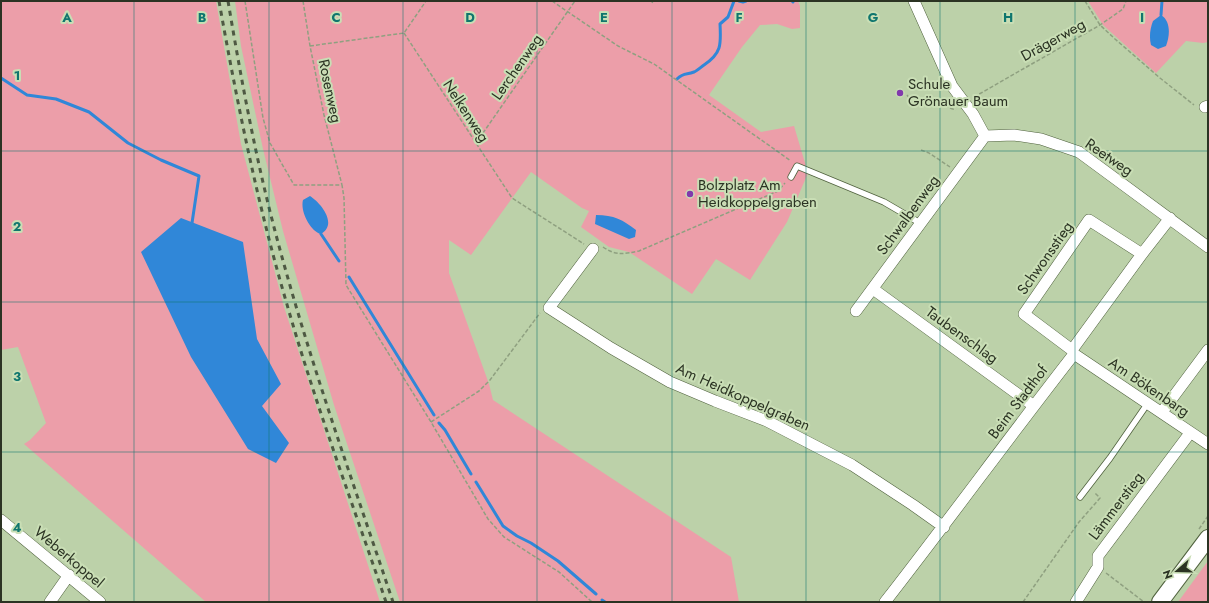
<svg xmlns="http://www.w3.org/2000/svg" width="1209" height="603" viewBox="0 0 1209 603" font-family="Jost,sans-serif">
<rect width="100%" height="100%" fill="#bcd1a9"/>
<!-- green -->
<path fill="#ec9ea9" d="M1 1H216L241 144 284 307 380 602H206L24 444 30 440 46 423 18 347 1 350Z
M235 1H798L800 6V28L792 29 777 24 760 25 742 47 709 95 761 132 794 126 808 173 787 222 750 280 716 259 692 294 629 252 609 247 581 227 589 211 582 208 531 172 471 255 449 240V273L489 384 493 400 731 557 739 602H400L334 405 283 231 263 149 241 46Z
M1088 1H1208V42L1203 43 1186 41 1156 73 1103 25Z
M1208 561V602H1178Z"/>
<!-- water -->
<path fill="#3087d8" d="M1161 15C1171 21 1170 36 1166 46L1158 49 1151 45C1149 37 1150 29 1153 21Z
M310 196C321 203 338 224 321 234 310 231 300 211 303 200Z
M596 215C614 215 623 220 636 230L635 237 629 239 595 224Z
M181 218 243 242 257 339 281 384 262 406 289 443 276 463 248 449 191 357 141 252Z"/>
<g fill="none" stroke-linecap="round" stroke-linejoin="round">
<!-- stream -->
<path stroke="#3087d8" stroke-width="3" d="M739 1 743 2 746 1
M792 1 793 2
M1161 15 1162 1
M1 78 27 95 56 99 89 112 128 143 161 160 199 176 192 223
M677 79C684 72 686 75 694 72 697 71 701 67 704 65 722 53 721 44 720 24L728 17 734 1
M321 234 339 261
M349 277 434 415
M439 423 445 430 471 474
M476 482 503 526 517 536 531 543 558 561 596 594
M602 600 605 602"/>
<defs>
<path id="service" d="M791 177 797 166 884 202 920 223
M1080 497 1110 458 1148 403"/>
<path id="minor" d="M914 1 952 86 973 114 985 136 1014 135 1041 139 1079 152 1208 247
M1205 107 1208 106
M593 249 549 308 611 348 670 382 715 401 767 421 852 465 913 505 944 527
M873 289 1034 406
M856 311 985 136
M1072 350 1024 314 1089 220 1142 254
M1074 354 1208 444
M1162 412 1208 350
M1 520 100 602
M50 602 69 575
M885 602C949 520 1010 436 1074 354L1072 350 1142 254 1170 218
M1076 602 1098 567V556L1190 433"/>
<path id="secondary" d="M1160 602 1208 538"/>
</defs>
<!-- service casing -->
<use href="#service" stroke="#50623e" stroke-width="7"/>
<!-- minor casing -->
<use href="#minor" stroke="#50623e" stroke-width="12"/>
<!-- secondary casing -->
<use href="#secondary" stroke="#50623e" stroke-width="18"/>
<!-- path -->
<path stroke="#8fa080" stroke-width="1.5" stroke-dasharray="4 2" stroke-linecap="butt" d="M245 1 263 118 270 143 294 185H342L344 198 346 285 431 422 488 519 504 537 559 572 592 602
M303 1 310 46 324 115 342 185
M552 1 618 46 654 64 791 161
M1085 1 1100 25 1115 39 1160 78 1194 105
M652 3 653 1
M404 33 512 198 584 244
M310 46 404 33 426 1
M907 95 912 102C931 98 939 105 956 110
M974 97 1100 25 1123 9 1126 1
M476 143 575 1
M921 150 929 153 950 167
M603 247C616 256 624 254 639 251L778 191 785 183
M431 422 479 391 490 380 540 313
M1199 529 1208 516
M1106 573 1144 602
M1023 602 1079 522 1100 498 1094 492"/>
<!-- service -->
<use href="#service" stroke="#fff" stroke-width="5.5"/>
<!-- minor -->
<use href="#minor" stroke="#fff" stroke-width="11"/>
<!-- secondary -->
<use href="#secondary" stroke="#fff" stroke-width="16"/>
<!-- rail -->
<path stroke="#4e5943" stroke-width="3" stroke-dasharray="5 5" stroke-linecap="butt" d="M219 1C237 102 257 202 286 301 315 403 352 502 386 602
M228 1C241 78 255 155 275 231 308 357 352 479 393 602"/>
</g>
<!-- grid -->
<path fill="none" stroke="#0f766e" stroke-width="1" stroke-opacity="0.55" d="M134 1V602M269 1V602M403 1V602M537 1V602M672 1V602M806 1V602M940 1V602M1075 1V602M1 151H1208M1 302H1208M1 452H1208"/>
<!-- markers -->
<g fill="#8139ac" stroke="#c9deb5" stroke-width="1.5">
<circle cx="900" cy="93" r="4"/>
<circle cx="690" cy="194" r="4"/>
</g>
<g text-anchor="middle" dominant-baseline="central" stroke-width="4" stroke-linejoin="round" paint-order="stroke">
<!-- street labels -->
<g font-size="15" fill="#2b3323" stroke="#c9deb5">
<text transform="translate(1053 40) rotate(-29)">Drägerweg</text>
<text transform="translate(517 67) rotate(-55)">Lerchenweg</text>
<text transform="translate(330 91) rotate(78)">Rosenweg</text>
<text transform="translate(466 111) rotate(57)">Nelkenweg</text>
<text transform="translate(1109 157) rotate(34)">Reetweg</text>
<text transform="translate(908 215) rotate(-54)">Schwalbenweg</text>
<text transform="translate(1045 258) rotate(-55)">Schwonsstieg</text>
<text transform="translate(962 335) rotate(36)">Taubenschlag</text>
<text transform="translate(1149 387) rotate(34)">Am Bökenbarg</text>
<text transform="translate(743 397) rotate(24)">Am Heidkoppelgraben</text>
<text transform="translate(1018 402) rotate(-53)">Beim Stadthof</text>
<text transform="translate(1116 506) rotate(-53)">Lämmerstieg</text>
<text transform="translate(69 557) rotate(40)">Weberkoppel</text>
</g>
<!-- poi labels -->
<g font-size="15" fill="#2b3323" stroke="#c9deb5" text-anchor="start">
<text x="908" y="84">Schule<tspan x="908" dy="17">Grönauer Baum</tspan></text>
<text x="698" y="185">Bolzplatz Am<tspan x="698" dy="17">Heidkoppelgraben</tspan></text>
</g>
</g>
<g font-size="13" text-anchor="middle" font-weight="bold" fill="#0f766e" stroke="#c9deb5" stroke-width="4" stroke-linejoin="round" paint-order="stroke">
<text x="67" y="22">A</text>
<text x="202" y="22">B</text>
<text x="336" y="22">C</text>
<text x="470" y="22">D</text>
<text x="604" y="22">E</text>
<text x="739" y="22">F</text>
<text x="873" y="22">G</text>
<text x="1008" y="22">H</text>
<text x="1142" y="22">I</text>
<text x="17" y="80">1</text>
<text x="17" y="231">2</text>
<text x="17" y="381">3</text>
<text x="17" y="532">4</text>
</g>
<!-- border -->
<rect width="1209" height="603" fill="none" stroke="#2b3323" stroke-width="4"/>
<!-- north arrow -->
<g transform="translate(1177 571) rotate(250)" stroke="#c9deb5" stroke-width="3" paint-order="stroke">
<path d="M0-3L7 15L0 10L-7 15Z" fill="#2b3323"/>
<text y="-6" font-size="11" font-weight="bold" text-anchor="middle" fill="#2b3323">N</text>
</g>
</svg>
